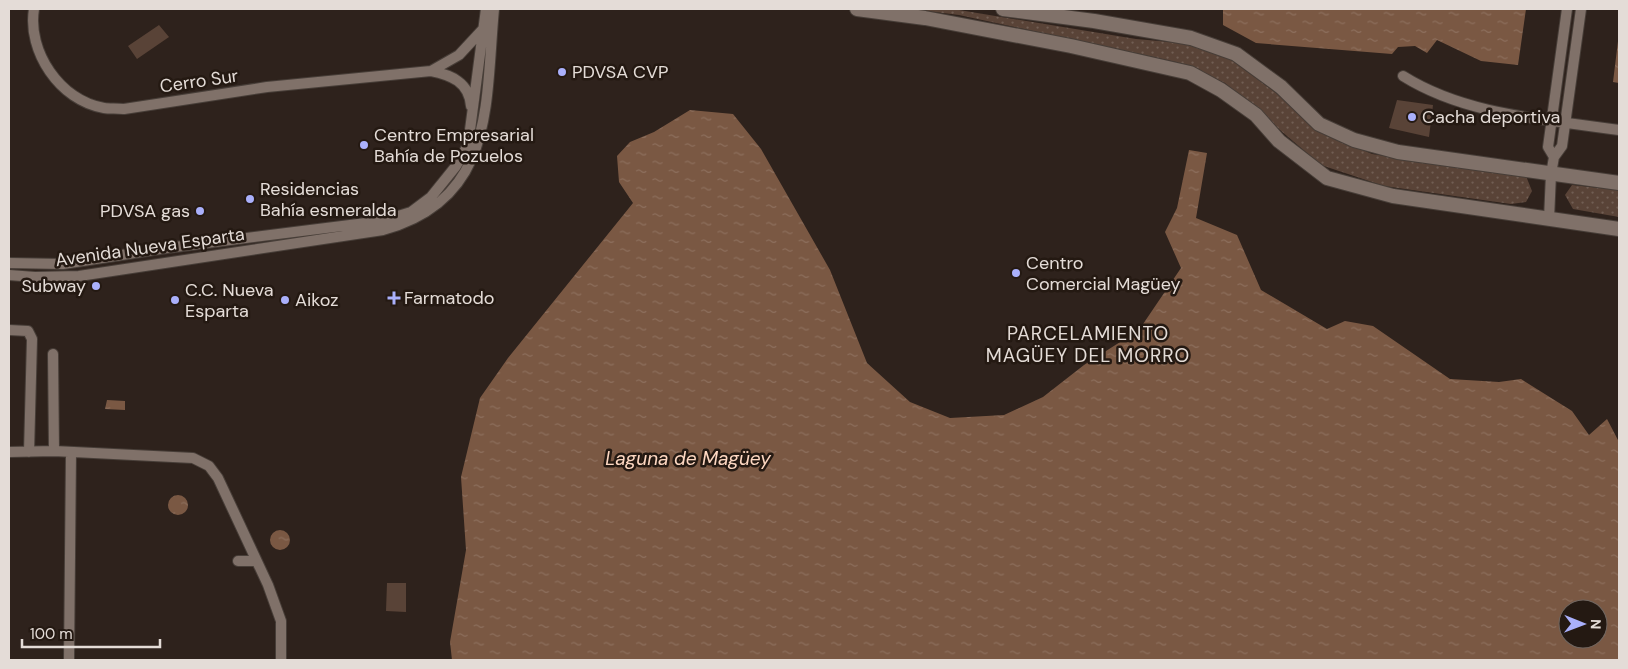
<svg xmlns="http://www.w3.org/2000/svg" width="1628" height="669" viewBox="0 0 1628 669" font-family="'DM Sans',sans-serif">
<defs>
<pattern id="grass-dots" width="8" height="8" patternUnits="userSpaceOnUse" patternTransform="scale(1.25)"><rect width="8" height="8" fill="#594337"/><path d="M2 2h.1M6 6h.1" fill="none" stroke="#715e53" stroke-width="1.8" stroke-linecap="round"/></pattern>
<pattern id="water-ripples" width="26" height="14" patternUnits="userSpaceOnUse" patternTransform="scale(1.25)"><rect width="26" height="14" fill="#7a5843"/><path d="M2 4q2-2 4 0t4 0M15 11q2-2 4 0t4 0" fill="none" stroke="#8d6f5d"/></pattern>
</defs>
<rect width="100%" height="100%" fill="#2e221c"/>
<!-- grass -->
<path fill="url(#grass-dots)" d="M911 9H953L1136 39 1182 43 1226 56 1276 93 1322 132 1372 154 1526 176 1532 191 1526 202 1511 204 1384 186 1321 165 1225 83 1176 62 959 15Z
M1572 185 1619 190V217L1573 209 1565 195Z"/>
<!-- garden -->
<path fill="#594337" d="M159 25 169 37 137 59 128 46Z
M1397 100 1433 105 1429 137 1389 128Z
M387 583H406V612L386 611Z"/>
<!-- water -->
<path fill="url(#water-ripples)" fill-rule="evenodd" d="M1223 9H1526L1518 65 1481 61 1437 40 1427 53 1415 46 1398 47 1392 54 1256 43 1223 25Z
M1619 33V83L1613 82Z
M690 110 733 114 761 149 830 270 867 363 910 402 950 418 1004 415 1043 397 1084 365 1139 330 1181 268 1165 232 1177 208 1189 150 1207 153 1196 218 1237 235 1261 290 1327 329 1345 321 1373 326 1450 379 1499 382 1521 379 1572 411 1589 435 1607 419 1619 442V660H452L450 642 466 550 461 477 480 398 508 358 633 203 619 182 617 156 630 142 654 132ZM1568 609H1598V639H1568Z
M107 400 125 401V410L105 409Z
M168 505a10 10 0 1 1 20 0a10 10 0 1 1-20 0Z
M270 540a10 10 0 1 1 20 0a10 10 0 1 1-20 0Z"/>
<g fill="none" stroke-linecap="round" stroke-linejoin="round">
<defs>
<path id="minor" d="M34 9C27 51 60 101 104 108 110 109 117 108 124 109L267 87 431 71C451 75 469 82 471 106
M431 71 459 55 485 27
M1403 76C1467 116 1546 119 1619 130
M1554 157 1548 147 1567 9
M1549 219 1551 174 1554 157 1562 146 1581 9
M9 263 63 264 167 248 382 221 411 212 431 197 456 166 468 145 486 9
M9 275 35 277 79 276 383 230C496 199 485 103 494 9
M9 330 28 331 32 339 29 452
M53 354 54 451
M9 452 54 451 193 458 209 466 218 478 268 585 281 621V660
M238 561H256
M69 660 71 452"/>
<path id="secondary" d="M857 9 925 18 1071 46 1190 73 1221 90 1256 115 1279 141 1327 178 1393 196 1619 229
M1003 9 1094 21 1191 38 1236 54 1281 87 1319 124 1354 140 1398 152 1619 183"/>
</defs>
<!-- minor casing -->
<use href="#minor" stroke="#473e38" stroke-width="12"/>
<!-- secondary casing -->
<use href="#secondary" stroke="#473e38" stroke-width="16"/>
<!-- minor -->
<use href="#minor" stroke="#807169" stroke-width="10"/>
<!-- secondary -->
<use href="#secondary" stroke="#807169" stroke-width="14"/>
</g>
<!-- markers -->
<g fill="#aab0fb" stroke="#241912" stroke-width="2">
<circle cx="562" cy="72" r="5"/>
<circle cx="1412" cy="117" r="5"/>
<circle cx="364" cy="145" r="5"/>
<circle cx="250" cy="199" r="5"/>
<circle cx="200" cy="211" r="5"/>
<circle cx="1016" cy="273" r="5"/>
<circle cx="96" cy="286" r="5"/>
<path d="M391.5 290.5h5v5h5v5h-5v5h-5v-5h-5v-5h5z"/>
<circle cx="175" cy="300" r="5"/>
<circle cx="285" cy="300" r="5"/>
</g>
<g text-anchor="middle" dominant-baseline="central" stroke-width="5" stroke-linejoin="round" paint-order="stroke">
<!-- poi labels -->
<g font-size="18" fill="#e4dcd7" stroke="#241912" text-anchor="start">
<text x="572" y="72">PDVSA CVP</text>
<text x="1422" y="117">Cacha deportiva</text>
<text x="374" y="135">Centro Empresarial<tspan x="374" dy="21">Bahía de Pozuelos</tspan></text>
<text x="260" y="189">Residencias<tspan x="260" dy="21">Bahía esmeralda</tspan></text>
<text x="190" y="211" text-anchor="end">PDVSA gas</text>
<text x="1026" y="263">Centro<tspan x="1026" dy="21">Comercial Magüey</tspan></text>
<text x="86" y="286" text-anchor="end">Subway</text>
<text x="185" y="290">C.C. Nueva<tspan x="185" dy="21">Esparta</tspan></text>
<text x="404" y="298">Farmatodo</text>
<text x="295" y="300">Aikoz</text>
</g>
<!-- street labels -->
<g font-size="18" fill="#e4dcd7" stroke="#241912">
<text transform="translate(199 81) rotate(-8)">Cerro Sur</text>
<text transform="translate(150 247) rotate(-8)">Avenida Nueva Esparta</text>
</g>
<!-- neighbourhood labels -->
<g font-size="19" letter-spacing="1" fill="#e4dcd7" stroke="#241912">
<text x="1088" y="333">PARCELAMIENTO<tspan x="1088" dy="22">MAGÜEY DEL MORRO</tspan></text>
</g>
<!-- water labels -->
<g font-size="19" font-style="italic" fill="#fed8c2" stroke="#241912">
<text x="688" y="458">Laguna de Magüey</text>
</g>
</g>
<!-- border -->
<rect width="1628" height="669" fill="none" stroke="#e4dcd7" stroke-width="20"/>
<!-- north arrow -->
<g transform="translate(1583 624) rotate(91)"><circle r="24" fill="#241912" stroke="#716761"/>
<path d="M0-4L9 19L0 12L-9 19Z" fill="#aab0fb"/>
<text y="-8" font-size="14" font-weight="bold" text-anchor="middle" fill="#e4dcd7">N</text>
</g>
<!-- scale -->
<path d="M22 639v8h138v-8" fill="none" stroke="#e4dcd7" stroke-width="2.5"/>
<text x="30" y="639" font-size="15" fill="#e4dcd7" stroke="#241912" stroke-width="4" paint-order="stroke">100 m</text>
</svg>
